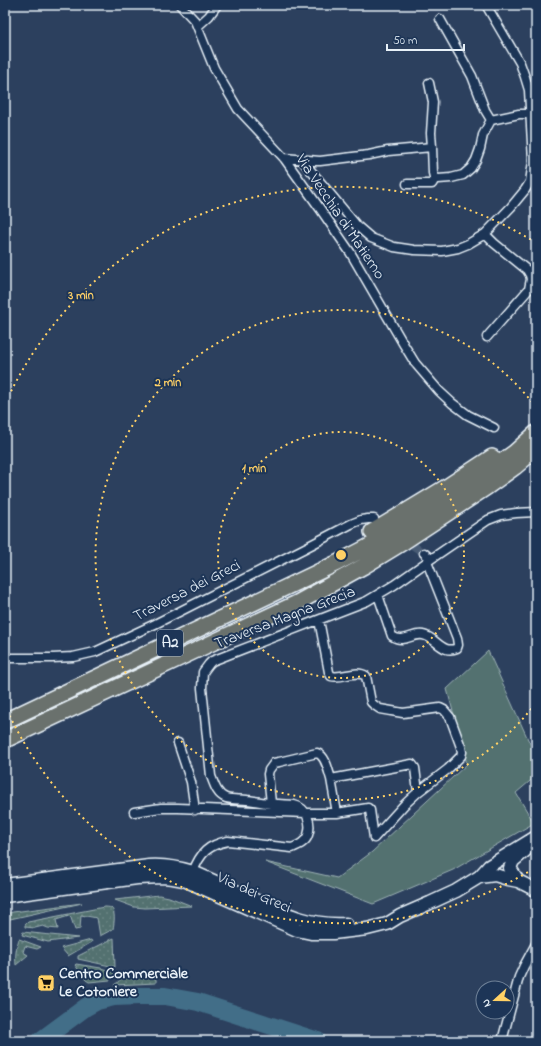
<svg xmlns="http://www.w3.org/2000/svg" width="541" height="1046" viewBox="0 0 541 1046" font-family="'Indie Flower',sans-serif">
<defs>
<pattern id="grass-dots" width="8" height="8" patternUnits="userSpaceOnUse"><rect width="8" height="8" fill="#527170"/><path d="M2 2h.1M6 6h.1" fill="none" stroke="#6b8685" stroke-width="1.8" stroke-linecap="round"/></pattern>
</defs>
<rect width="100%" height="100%" fill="#2c405e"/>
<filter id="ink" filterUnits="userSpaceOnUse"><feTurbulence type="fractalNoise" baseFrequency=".025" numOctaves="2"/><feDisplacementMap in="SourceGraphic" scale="8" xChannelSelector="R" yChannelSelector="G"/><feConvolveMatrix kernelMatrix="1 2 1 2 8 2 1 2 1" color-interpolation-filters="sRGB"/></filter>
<g filter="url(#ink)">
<!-- grass -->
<path fill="url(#grass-dots)" stroke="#9db1b4" d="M159 895 169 897 192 906 145 908 134 907 115 900Z
M82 903 10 919 5 920V914L13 912Z
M104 907C105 907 110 907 111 908 116 911 114 924 113 929L100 936 97 918 81 915 80 929 75 930 71 918 69 916 56 920 58 929 48 928 43 926 35 928 25 927V925L28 922Z
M23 932 78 938 48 942 22 935Z
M114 938 115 967 78 959V956Z
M19 939 41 947 37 949 25 946 23 952 28 955 16 965C15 956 16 948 19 939Z
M91 940 92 942 68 956 61 948Z
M76 964 101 968 116 973 114 976 110 980 89 982 86 980 75 965Z
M163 971 156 977V983L114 985C119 982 121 979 122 973Z"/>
<!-- park -->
<path fill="#527170" stroke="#9db1b4" d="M488 651 536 757V776L516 793 534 823 453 870 373 904 265 862 337 878 372 852 467 764 447 689Z"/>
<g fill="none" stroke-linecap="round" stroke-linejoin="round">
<!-- river -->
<path stroke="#426e88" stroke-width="18" d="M40 1041 86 1007 97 1001 114 997 139 996H165L198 1002 318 1041"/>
<!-- street-tunnel -->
<path stroke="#485b75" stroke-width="8" stroke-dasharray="8 4" stroke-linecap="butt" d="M403 539 424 553"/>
<defs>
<path id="street" d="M180 5 195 21 214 68 238 109 284 158 321 210 350 252 404 345 415 363 439 391 452 403 468 415 494 428
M440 19 472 76 485 110 491 120
M198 26 209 16 217 5
M429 83 433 102 431 133 432 147
M284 158 320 161 369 155 388 151 432 147 433 173 434 177 438 179 451 178 463 175 471 168 476 160 480 149 483 135 491 120 519 114H530
M302 160 357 226 371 238 394 247 414 250 442 251 458 248 468 244 485 234 511 207 525 190 530 182 533 161 529 90 525 77 520 63 486 5
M407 184H432L435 179
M485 234 494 243 527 270 530 275 531 279 529 289 487 337
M424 553 431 559 488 520 501 515 516 513 536 512
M378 595 392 636C404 644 412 633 423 635 436 637 442 655 457 648L458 645 457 638 427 562
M319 620 329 672 331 676C343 679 356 669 366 676L371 702 374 705 380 709 403 713 440 708 444 710 450 717 461 747 462 752 461 756 448 769 418 792 404 805 374 838
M5 658H52L73 657 95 652 155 624 303 549 351 524 361 520 368 519H374
M178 743 191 782 195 810
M271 803 268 774 269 770 272 766 274 763 279 762 317 753C326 756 328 770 331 779
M134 812 161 808H178L306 813H337L368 808 370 810 374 838
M337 813 331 779 412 764 415 768 418 792
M193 872C200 853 208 845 228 841L292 848C299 845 306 842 308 835 312 823 307 808 294 805 289 804 283 805 278 804 268 804 258 801 247 800 241 799 232 800 226 798 217 795 214 784 211 776L202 688 203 672 209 664 212 661 367 601 394 585 431 559
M502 1041 519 977 524 966 536 944"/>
<path id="secondary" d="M479 877 495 875 508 879 518 881 536 890
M518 881 510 868 513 861 525 851
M5 885 149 866C165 865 177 867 193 872 214 881 236 891 257 901 288 915 312 926 346 924
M5 896 137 878 163 877 173 878 184 880 198 886 297 930 311 933H333L367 929 387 924 400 916 430 903 456 891 479 877 489 866 536 837"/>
<path id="highway" d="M372 532 448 486 492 457
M5 721 335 564 366 548 431 510 455 495 472 483 515 452 536 433
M5 740 297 603 364 566 405 541 487 487 515 467 536 449"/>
</defs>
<!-- street casing -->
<use href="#street" stroke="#e8f1f8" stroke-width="11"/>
<!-- secondary casing -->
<use href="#secondary" stroke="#e8f1f8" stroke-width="15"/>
<!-- highway casing -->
<use href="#highway" stroke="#e8f1f8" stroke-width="18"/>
<!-- street -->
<use href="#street" stroke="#1d3557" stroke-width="8"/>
<!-- secondary -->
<use href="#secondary" stroke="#1d3557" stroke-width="12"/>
<!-- highway -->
<use href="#highway" stroke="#6a716d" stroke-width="15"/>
</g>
</g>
<!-- distance rings -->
<g fill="none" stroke="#ffd166" stroke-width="2" stroke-dasharray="2 4">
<circle cx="341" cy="555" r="123"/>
<path d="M535 704A245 245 0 1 1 535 406"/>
<path d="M533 869A368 368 0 0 1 6 708M6 402A368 368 0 0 1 533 241"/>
</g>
<!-- icons -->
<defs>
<symbol id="supermarket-square" viewBox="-11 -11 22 22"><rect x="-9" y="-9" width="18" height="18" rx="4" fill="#ffd166" stroke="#1d3557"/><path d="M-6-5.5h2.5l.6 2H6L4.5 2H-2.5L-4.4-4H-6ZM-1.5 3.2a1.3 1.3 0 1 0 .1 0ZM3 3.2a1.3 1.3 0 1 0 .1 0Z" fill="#111"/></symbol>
</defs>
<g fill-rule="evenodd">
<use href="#supermarket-square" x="36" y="973" width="20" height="20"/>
</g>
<g text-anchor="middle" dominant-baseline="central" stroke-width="4" stroke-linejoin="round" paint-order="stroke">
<!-- shield labels -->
<rect fill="#1d3557" stroke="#abb9c8" stroke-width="1" x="157" y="630" width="26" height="26" rx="3"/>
<g font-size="15" font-weight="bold" fill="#e8f1f8">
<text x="170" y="643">A2</text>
</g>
<!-- street labels -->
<g font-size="16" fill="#e8f1f8" stroke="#1d3557">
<text transform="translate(340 217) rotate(56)">Via Vecchia di Matierno</text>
<text transform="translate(187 591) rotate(-27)">Traversa dei Greci</text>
<text transform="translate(285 618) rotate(-21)">Traversa Magna Grecia</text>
<text transform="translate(254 893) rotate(24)">Via dei Greci</text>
</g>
<!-- poi labels -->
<g font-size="16" font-weight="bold" fill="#e8f1f8" stroke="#1d3557" text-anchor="start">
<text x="59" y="974">Centro Commerciale<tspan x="59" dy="18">Le Cotoniere</tspan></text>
</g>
</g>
<circle cx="341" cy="555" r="6" fill="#ffd166" stroke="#1d3557" stroke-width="2"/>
<g font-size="12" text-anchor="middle" font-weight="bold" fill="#ffd166" stroke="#1d3557" stroke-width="4" stroke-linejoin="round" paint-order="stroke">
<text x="81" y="299">3 min</text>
<text x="168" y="386">2 min</text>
<text x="254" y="472">1 min</text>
</g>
<!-- margin -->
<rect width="541" height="1046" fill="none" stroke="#1d3557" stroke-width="20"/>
<rect x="10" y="10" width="521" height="1026" fill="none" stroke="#e8f1f8" stroke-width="1.5" filter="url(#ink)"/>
<!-- north arrow -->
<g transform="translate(495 1000) rotate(249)"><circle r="19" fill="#1d3557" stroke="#6e8097"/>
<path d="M0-3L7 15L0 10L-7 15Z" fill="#ffd166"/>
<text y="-6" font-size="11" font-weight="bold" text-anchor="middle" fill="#e8f1f8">N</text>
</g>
<!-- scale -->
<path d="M387 44v6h77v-6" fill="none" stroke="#e8f1f8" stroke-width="2"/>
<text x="393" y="44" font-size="12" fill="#e8f1f8" stroke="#1d3557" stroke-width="3" paint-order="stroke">50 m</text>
</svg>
